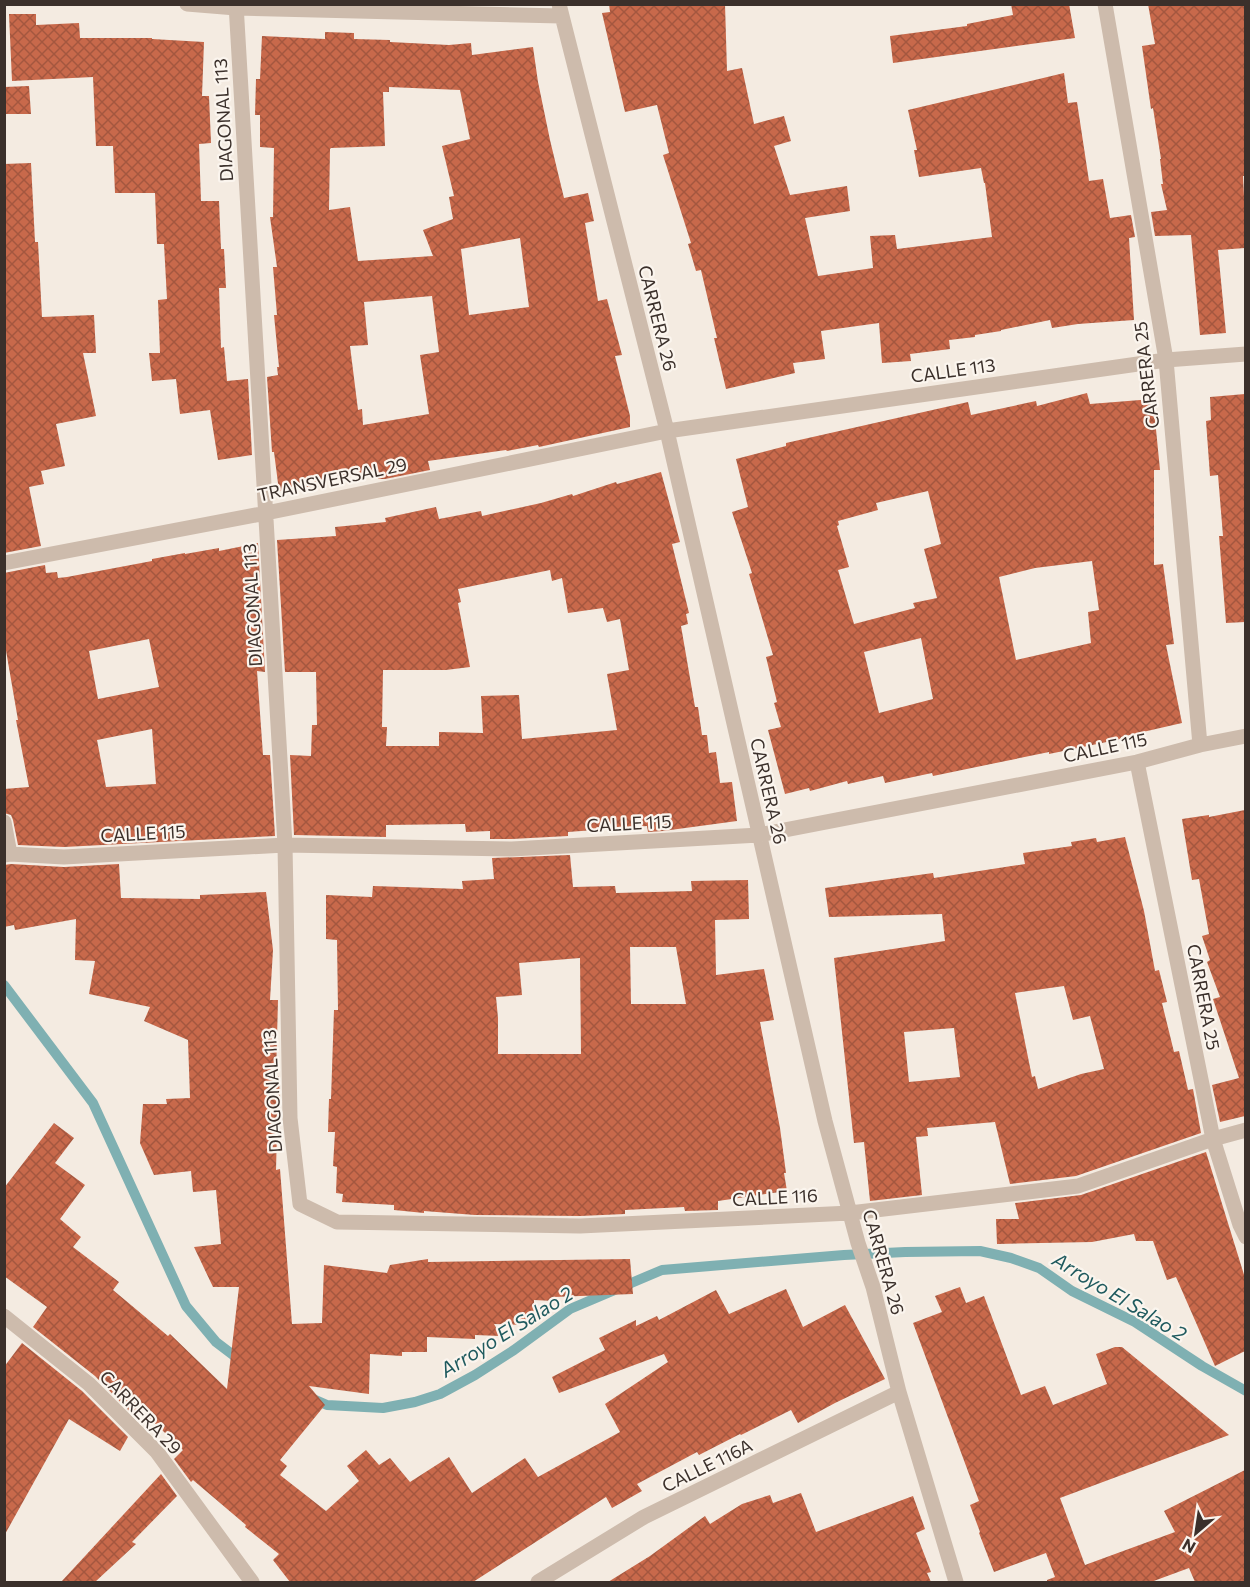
<svg xmlns="http://www.w3.org/2000/svg" width="1250" height="1587" viewBox="0 0 1250 1587" font-family="Commissioner,sans-serif">
<defs>
<pattern id="building-cross-hatch" width="8" height="8" patternUnits="userSpaceOnUse" patternTransform="scale(1.5)"><rect width="8" height="8" fill="#c8694b"/><path d="M0 0l8 8M0 8l8-8" fill="none" stroke="#a4573f"/></pattern>
</defs>
<rect width="100%" height="100%" fill="#f4ebe1"/>
<g fill="none" stroke-linecap="round" stroke-linejoin="round">
<!-- stream -->
<path stroke="#7fb0b2" stroke-width="10" d="M4 985 93 1103 186 1306 216 1342 241 1361
M311 1398 327 1405 383 1408 415 1402 440 1394 475 1375 514 1350 570 1309 662 1270 844 1255 905 1252 980 1251 1011 1258 1039 1268 1072 1291 1135 1322 1202 1366 1246 1391"/>
</g>
<!-- building -->
<path fill="url(#building-cross-hatch)" fill-rule="evenodd" d="M609 4H725L727 71 742 68 754 124 784 116 791 141 774 146 790 195 847 186 850 211 805 218 818 276 873 268 870 236 895 235 897 249 992 237 985 183H984L981 168 919 177 914 150H917L908 110 1064 73 1068 103 1077 102 1089 181 1103 179 1110 218 1131 215 1135 237 1129 238 1134 320 1078 324 1052 328 1050 320 1001 330V331L975 335V337L949 340 950 349 910 354 911 361 882 363 879 323 821 331 825 359 793 363 795 373 726 389 714 338H717L701 270 696 271 688 244 691 243 663 155 669 153 657 105 625 112 602 13 610 12Z
M1011 4H1069L1075 38 893 63 890 36 967 26V24L1013 15Z
M1148 4H1245V176H1243L1245 216V248L1218 250 1226 333 1200 335 1191 235 1155 236 1151 212 1167 210 1161 184H1163L1160 159H1161L1153 108 1151 109 1142 46 1155 44Z
M9 14H36V25L79 23 80 38H152V39L204 42 202 96H209L211 143 199 144 201 201H219L221 249H224L226 288H219L221 348 224 347 227 381 248 379 252 455 218 460 210 410 180 414 176 379 152 381 149 353H160L158 300 167 299 164 244H157L155 193H115L113 146H96L93 77 12 81Z
M325 32 354 33V39L390 40V42L449 45 471 43 472 55 533 47 538 82 550 140 564 198 588 193 594 221 585 223 598 301 607 299 622 355 615 356 630 416V427L539 447 538 445 507 451 506 450 428 461 430 470 385 479H378L377 471 322 479 323 486 279 491 274 452H272L267 377 278 375 277 367H279L274 315H277L273 267H277L270 217H273L274 148 260 147V115H255L256 79H260L262 36 325 39ZM389 87 460 90 470 139 442 146 454 196 449 197 453 219 423 230 433 256 358 261 350 207 329 210 330 149 331 148 385 146 383 92H389ZM520 238 529 307 469 315 461 249ZM432 296 439 352 420 355 429 414 363 425 362 409 358 410 350 346 368 345 364 302Z
M29 86 31 114H4V87Z
M31 163 35 242H38L42 317 94 315 96 353H83L96 416 56 424 65 466 41 471 44 484 29 487 41 546 4 553V164Z
M1087 393 1090 404 1153 399 1160 470H1154V565L1163 564 1174 644 1166 645 1182 723 1121 737V739L1049 754V752L933 776 932 773 885 783 883 776 848 784 847 781 810 791 809 788 785 794 768 730 781 727 774 703 777 702 766 657 773 655 749 574 752 573 732 512 748 507 736 459 786 446V443L968 402 971 415 1036 401 1037 406ZM928 491 941 544 924 549 937 598 913 603 915 608 854 624 838 570 849 567 837 526 839 525 838 521 878 510 876 503ZM1092 561 1099 610 1088 612 1091 643 1016 660 999 577 1035 568ZM921 638 933 699 879 713 864 652Z
M1245 394V622L1226 623 1219 536H1223L1218 475 1210 476 1206 421 1211 420 1210 397Z
M661 472 680 542 672 544 689 613 686 614 688 624 681 626 695 707H698L702 735H707L709 753 716 752 720 783 732 782 737 821 663 831 648 832 647 826 568 832V836L512 839H490V831L466 832 465 824 386 825V837L294 835 290 755 311 756 312 725H317L316 672H285L277 540 336 536 335 527 386 522 385 518 436 507 439 519 481 511 482 516 541 503 572 494 573 496 616 482 617 484ZM550 570 552 581 562 578 568 613 603 608 607 622 620 619 629 670 607 674 617 730 522 739 519 695 481 696 483 733 439 732V746H386L387 727H382L383 670H446L470 667 458 603 461 602 458 589Z
M258 543 265 672 257 671 263 755H270L275 836 64 847 18 845 13 820 11 815 4 813V789L29 787 16 720H18L4 639V573L45 565 46 573 57 572 58 578 67 577 152 561V559L185 553V554L219 548V551ZM149 639 159 687 98 699 89 651ZM152 729 156 784 106 787 97 740Z
M1245 810V1116L1220 1122 1212 1085 1239 1078 1213 999 1220 997 1207 962 1210 960 1202 936 1209 934 1199 879 1192 880 1182 819 1209 815V817Z
M1125 837 1144 911 1155 971 1159 970 1167 1002 1162 1003 1174 1052 1179 1051 1188 1090 1193 1089 1201 1133 1076 1176 1010 1184 995 1122 927 1128 928 1136 916 1137 922 1195 870 1201 864 1142 854 1143 834 958 945 941 942 914 829 917 825 888 933 873 934 878 1025 864 1023 853 1072 846 1071 842 1096 838 1097 842ZM1064 986 1073 1020 1090 1016 1104 1069 1081 1074 1038 1089 1035 1076 1032 1077 1015 993ZM954 1028 960 1077 909 1082 904 1032Z
M570 855 573 887 615 886 616 893 692 891 691 881 748 880 749 919 715 920 716 975 764 969 774 1020 760 1022 780 1128 786 1173H784L787 1191 718 1201V1210L685 1211 684 1207 625 1210V1214L580 1216 475 1215 424 1211V1213L394 1210V1205L342 1202 343 1194 336 1193 337 1167 333 1166 335 1132H328L329 1099H331L334 1010H338L337 940 326 939V895L372 897 373 886 463 889 462 881 494 879 492 858ZM630 947H676L686 1004H631ZM580 958 581 1054H498V1018L496 997 522 995 519 963Z
M11 864 64 867 119 864 121 898 200 899V895L266 892 273 950 270 1000H278L276 1076H279L280 1106 277 1131 276 1170 280 1169 292 1324 322 1323 324 1265 387 1273 390 1265 428 1259V1262L630 1259 633 1294 554 1297V1301L534 1300V1315H526V1325L494 1324 501 1336 475 1335V1339L427 1337V1352H402V1356L370 1354 369 1394 309 1386 325 1405 280 1460 287 1466 280 1475 326 1511 359 1481 347 1466 366 1450 379 1465 390 1458 410 1482 449 1457 472 1493 525 1458 538 1477 620 1432 605 1404 668 1362 664 1354 559 1393 552 1377 605 1350 599 1338 636 1320V1326L657 1316 659 1320 716 1290 729 1314 786 1289 803 1327 845 1305 885 1379 835 1403 798 1423 791 1410 741 1435 740 1434 699 1455 697 1452 637 1484 642 1491 612 1508 606 1497 473 1582H290L273 1560 279 1554 245 1527 246 1525 193 1480 191 1482 174 1459 183 1450 143 1412 138 1420 95 1376 33 1327 47 1307 4 1276V1188L54 1123 74 1138 55 1163 85 1185 60 1219 81 1237 73 1247 119 1282 113 1290 168 1336 170 1334 227 1389 239 1287H213L194 1247 221 1244 216 1190 193 1192 191 1171 154 1175 140 1143 143 1104H167L166 1099 190 1098 188 1040 144 1021 150 1007 89 994 95 961 75 960 76 919 15 930 14 925 4 927V865Z
M1206 1152 1245 1278V1351L1215 1366 1176 1277 1167 1280 1153 1241H1136L1134 1234 1092 1242 997 1244 996 1219H1019L1015 1203 1081 1195Z
M960 1287 966 1303 984 1296 1021 1395 1045 1386 1053 1405 1107 1384 1096 1354 1115 1347H1122L1229 1435 1060 1498 1085 1565 1175 1532 1164 1511 1245 1470V1582H1195L1189 1568 1151 1582H1047V1580L1055 1577 1046 1553 994 1572 979 1533 980 1532 970 1505 979 1501 913 1323 942 1312 935 1296Z
M22 1343 82 1391 128 1437 120 1451 69 1419 4 1536V1367Z
M161 1474 177 1496 132 1542 136 1544 95 1582H61Z
M801 1493 816 1532 913 1496 925 1529 916 1533 931 1572 927 1573 931 1582H608L650 1556 705 1516 710 1524 742 1504 770 1495 773 1503Z"/>
<g fill="none" stroke-linecap="round" stroke-linejoin="round">
<!-- minor -->
<path stroke="#cdbbac" stroke-width="15" d="M187 4 236 8 561 16
M236 4 285 845 290 1118 300 1204 337 1222 580 1226 850 1213 1078 1186 1213 1139 1246 1130
M559 4 667 431 825 1121 858 1243 873 1287 899 1392 956 1582
M1105 4 1166 360 1200 745
M4 563 266 513 667 431 1166 360 1246 354
M1137 762 1213 1139 1240 1225 1246 1237
M4 822 10 854
M4 855 10 854 64 857 285 845 512 849 759 835 1137 762 1200 745 1246 736
M4 1316 89 1384 157 1452 252 1582
M538 1582 644 1517 899 1392"/>
</g>
<g text-anchor="middle" dominant-baseline="central" stroke-width="4.5" stroke-linejoin="round" paint-order="stroke">
<!-- street labels -->
<g font-size="18" fill="#3b302b" stroke="#fbf5ee">
<text transform="translate(223 120) rotate(-93)">DIAGONAL 113</text>
<text transform="translate(658 318) rotate(76)">CARRERA 26</text>
<text transform="translate(953 370) rotate(-8)">CALLE 113</text>
<text transform="translate(1146 375) rotate(-97)">CARRERA 25</text>
<text transform="translate(332 479) rotate(-12)">TRANSVERSAL 29</text>
<text transform="translate(252 605) rotate(-93)">DIAGONAL 113</text>
<text transform="translate(1105 747) rotate(-12)">CALLE 115</text>
<text transform="translate(769 791) rotate(77)">CARRERA 26</text>
<text transform="translate(629 823) rotate(-3)">CALLE 115</text>
<text transform="translate(143 833) rotate(-3)">CALLE 115</text>
<text transform="translate(1204 997) rotate(79)">CARRERA 25</text>
<text transform="translate(272 1091) rotate(-93)">DIAGONAL 113</text>
<text transform="translate(775 1197) rotate(-3)">CALLE 116</text>
<text transform="translate(884 1262) rotate(74)">CARRERA 26</text>
<text transform="translate(141 1412) rotate(46)">CARRERA 29</text>
<text transform="translate(707 1465) rotate(-26)">CALLE 116A</text>
</g>
<!-- water labels -->
<g font-size="20" font-style="italic" fill="#1f5a5e" stroke="#fbf5ee">
<text transform="translate(1120 1296) rotate(31)">Arroyo El Salao 2</text>
<text transform="translate(506 1331) rotate(-32)">Arroyo El Salao 2</text>
</g>
</g>
<!-- border -->
<rect width="1250" height="1587" fill="none" stroke="#3b302b" stroke-width="12"/>
<!-- north arrow -->
<g transform="translate(1196 1533) rotate(209)" stroke="#fbf5ee" stroke-width="4.5" paint-order="stroke">
<path d="M0-4.5L10 22L0 15L-10 22Z" fill="#3b302b"/>
<text y="-9" font-size="16" font-weight="bold" text-anchor="middle" fill="#3b302b">N</text>
</g>
</svg>
